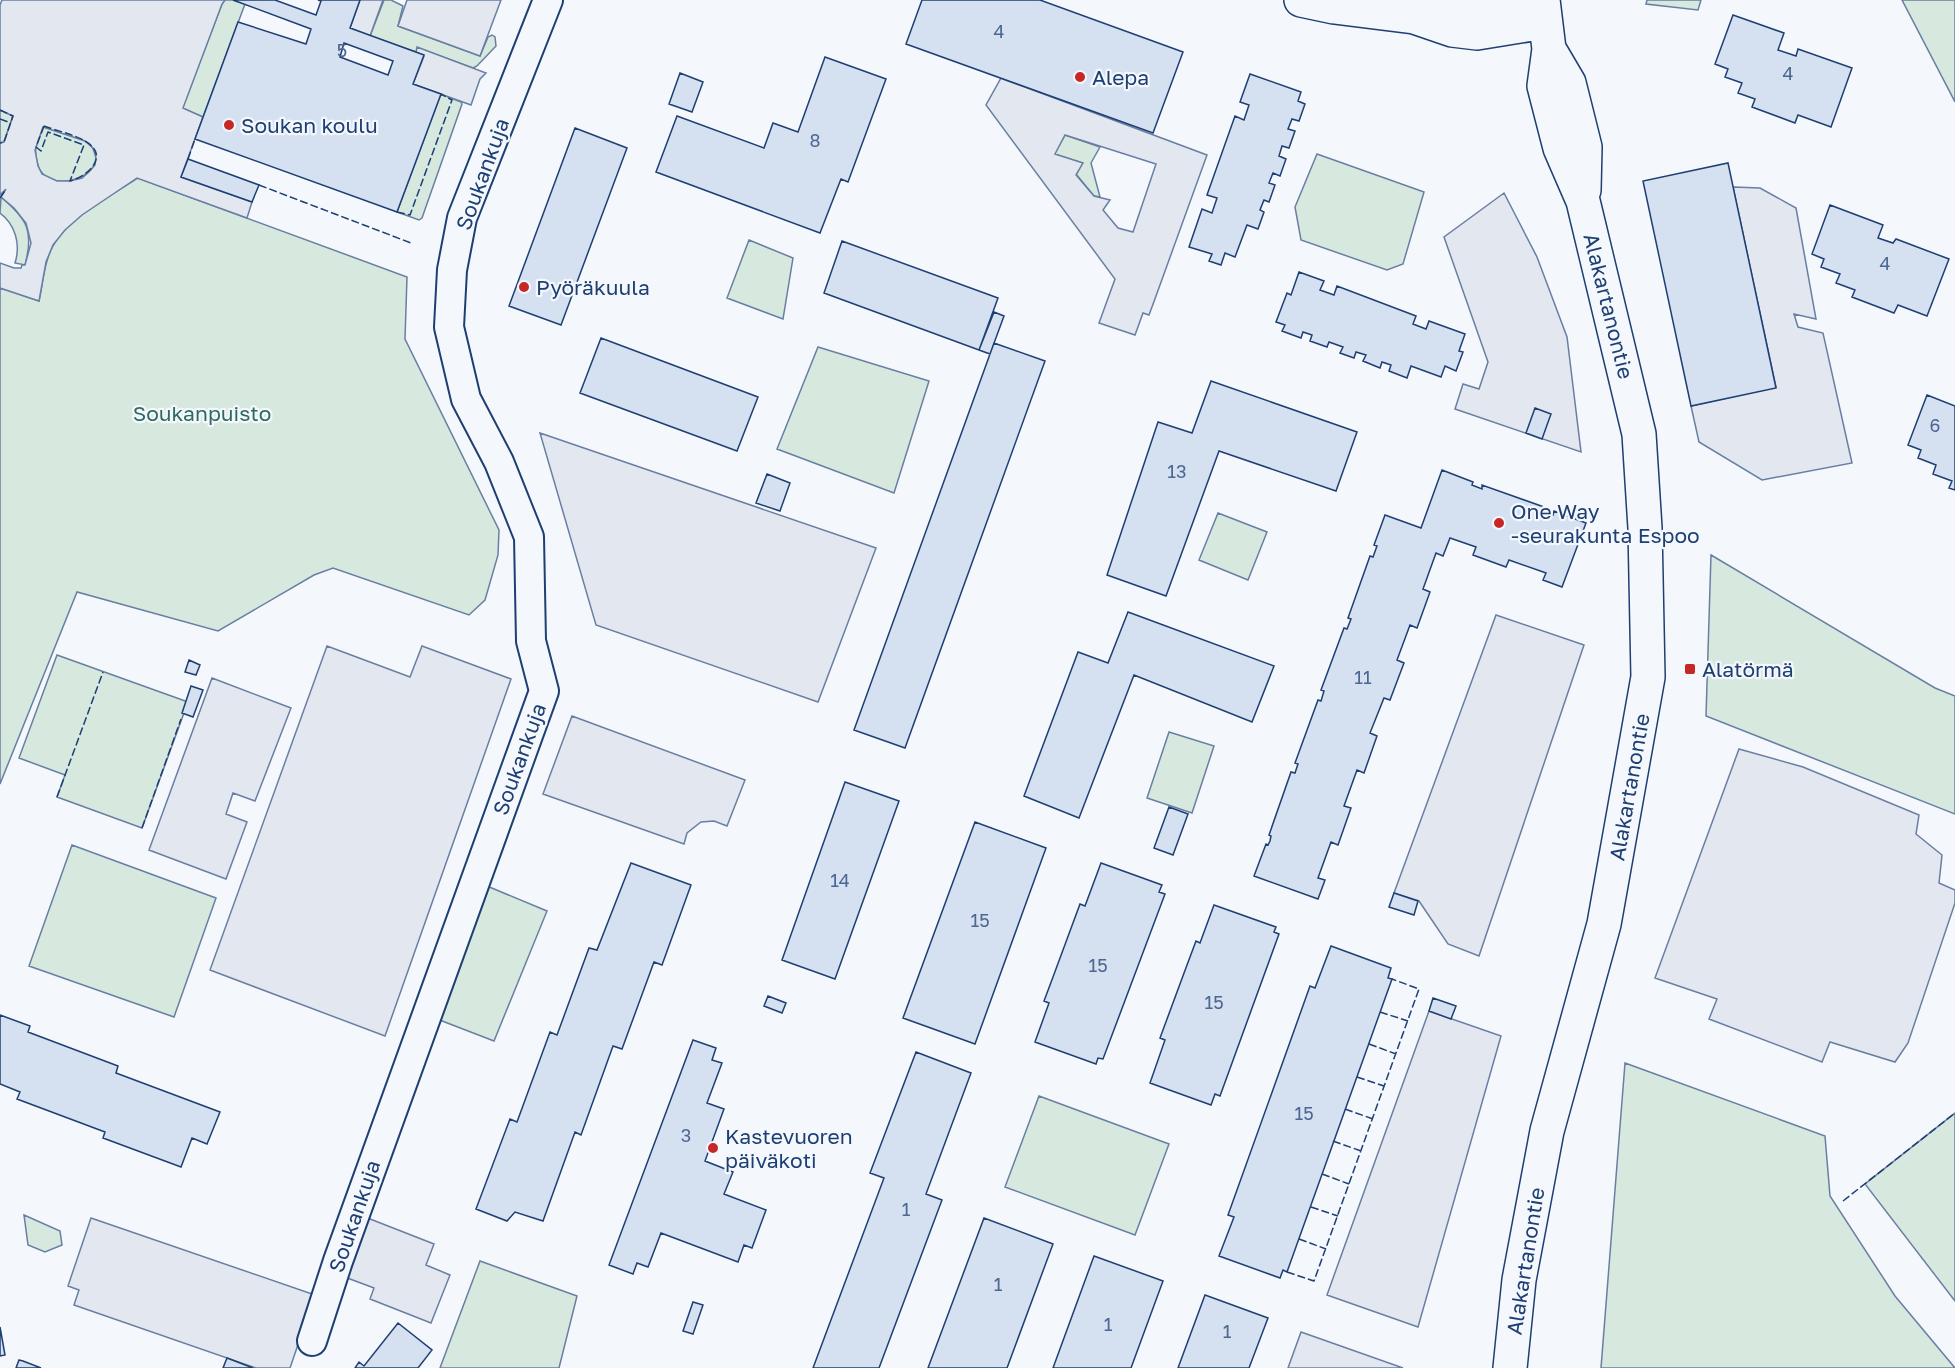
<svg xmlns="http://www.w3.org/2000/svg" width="1955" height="1368" viewBox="0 0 1955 1368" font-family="'Golos Text',sans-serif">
<rect width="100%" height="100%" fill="#f4f7fb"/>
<!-- green -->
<path fill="#d7e8df" stroke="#687fa3" stroke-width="1.5" d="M225 0H233L245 4 203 117 182 109 222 4Z
M384 0H391L403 6 398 26 480 56 488 37 492 35 495 37 496 46 477 66 473 68 418 48 416 52 370 36Z
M1647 0H1701L1698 10 1646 4Z
M1902 0H1955V102Z
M441 94 461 102 462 104 422 218 419 220 397 212Z
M0 110 13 116 4 142 0 143Z
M44 126C58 131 80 135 91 146 116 173 45 201 37 162 36 158 35 152 36 148 37 141 41 133 44 126Z
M1065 135 1100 147 1091 163 1100 197 1094 196 1076 174 1082 163 1054 154Z
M1317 154 1424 192 1403 264 1387 270 1301 240 1295 207Z
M138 178 407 277 405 339 499 530 498 555 485 600 469 615 333 568 314 575 218 631 77 592 0 784V288L39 301C43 283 44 262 53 246 68 217 111 196 138 178Z
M1 197C28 220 34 231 25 265L15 263C21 244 15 224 0 213Z
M749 240 793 258 783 319 727 298Z
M818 347 929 381 894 493 777 449Z
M1218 513 1267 532 1248 580 1199 560Z
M1711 555 1935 688 1955 696V814L1706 716Z
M57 655 188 702 142 828 57 797 65 775 19 758Z
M1169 732 1214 746 1192 813 1147 798Z
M72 845 216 898 174 1017 29 966Z
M487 886 547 911 494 1041 437 1019Z
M1625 1063 1825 1136 1830 1196 1895 1296 1955 1368H1601Z
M1039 1096 1169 1144 1135 1235 1005 1187Z
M1955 1113V1301L1865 1184Z
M24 1215 60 1231 62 1245 45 1252 28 1245Z
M480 1261 577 1296 559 1368H440Z"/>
<!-- parking -->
<path fill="#e3e8f0" stroke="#687fa3" stroke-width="1.5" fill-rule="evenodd" d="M2 0H225L222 4 183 108 203 117 181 177 252 202 247 218 137 178 82 215 65 230 53 245 46 262 39 301 0 288V263L14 268H21L22 265H25L31 243 26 223 14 208 1 197 6 189 0 195V143L4 142 13 116 0 110V5ZM43 127 85 141 93 148 96 158 95 165 90 171 82 178 70 181H57L42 174 38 166 35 150Z
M360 0H383L370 36 350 28Z
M407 0H501L480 56 398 26Z
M417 47 486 73 480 79 471 105 413 84 424 56 416 52Z
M1001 78 1207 155 1156 296 1149 315 1143 313 1135 335 1099 323 1115 279 986 105ZM1065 135 1156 164 1133 232 1118 228 1103 210 1110 200 1094 196 1076 175 1083 163 1055 154Z
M1733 187 1760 188 1796 208 1816 319 1794 314 1798 327 1823 333 1852 463 1762 480 1699 442 1691 406 1776 387Z
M1504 193 1537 257 1567 337 1581 452 1455 409 1463 384 1479 389 1488 362 1444 237Z
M540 433 876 548 818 702 596 625Z
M1496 615 1584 645 1479 956 1448 944 1419 901 1394 893Z
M327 646 410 677 422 646 511 679 385 1036 210 970Z
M212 678 291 708 255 801 233 793 226 814 247 822 226 879 149 850Z
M572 716 745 780 727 826 714 821 701 822 687 833 684 844 543 794Z
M1739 749 1803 767 1919 815 1916 834 1942 855 1939 883 1955 890V903L1908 1043 1895 1062 1830 1042 1822 1062 1709 1019 1717 999 1655 978Z
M1429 1011 1501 1036 1418 1327 1327 1295Z
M365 1217 434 1244 426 1265 450 1275 431 1323 370 1299 374 1288 342 1276Z
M91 1218 315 1295 290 1368H256L74 1305 79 1290 68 1286Z
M1301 1332 1403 1368H1288Z"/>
<!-- building -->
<path fill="#d5e0f0" stroke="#1d3f73" stroke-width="1.5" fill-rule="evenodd" d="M233 0H275L316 15 321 1 318 0H360L350 28 424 55 413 84 441 94 397 212 195 139 238 22 306 44 311 29ZM344 43 393 61 388 75 340 57Z
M922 0H1040L1183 52 1153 133 906 44Z
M1733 15 1784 33 1778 50 1796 56 1798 49 1852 68 1831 127 1798 115 1795 123 1752 107 1755 99 1738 93 1742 83 1725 77 1728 69 1715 64Z
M825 57 886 79 848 182 841 179 820 233 656 172 677 116 764 148 773 123 798 132Z
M680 73 703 82 692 112 669 104Z
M1250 74 1301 92 1298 101 1305 104 1299 121 1292 119 1288 129 1295 131 1289 148 1282 146 1279 156 1286 159 1280 176 1273 173 1269 183 1275 185 1269 202 1264 200 1260 210 1264 212 1258 229 1247 225 1235 257 1225 253 1221 265 1209 261 1212 254 1189 247 1202 209 1212 213 1217 198 1207 195 1235 116 1244 120 1249 105 1240 102Z
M575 128 627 148 561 325 509 306Z
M188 159 259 185 252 202 181 177Z
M1728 163 1776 388 1691 406 1643 181Z
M1830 205 1883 225 1878 238 1893 243 1896 239 1949 259 1927 316 1898 305 1894 313 1852 297 1855 290 1836 283 1840 274 1821 267 1824 259 1812 254Z
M842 241 998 298 979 350 824 293Z
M1299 272 1324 281 1320 290 1334 295 1337 286 1416 316 1413 324 1426 329 1429 321 1465 334 1459 351 1463 352 1456 371 1445 366 1441 377 1411 366 1407 378 1389 371 1391 365 1382 362 1380 368 1363 361 1366 355 1356 352 1354 358 1340 353 1343 347 1329 342 1327 347 1310 341 1312 335 1303 332 1301 338 1282 331 1285 325 1276 322 1287 293 1291 295Z
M994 312 1004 316 990 354 979 350Z
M601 338 758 397 737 451 580 393Z
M994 343 1045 361 905 748 854 730Z
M1211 381 1357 432 1336 491 1219 451 1166 596 1107 575 1158 422 1192 433Z
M1927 395 1955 406V490L1949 488 1952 481 1933 474 1936 465 1918 458 1921 450 1908 445Z
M1535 408 1551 414 1542 439 1526 433Z
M1442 470 1473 482 1472 485 1482 489V485L1544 507 1543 511 1553 515 1554 511 1586 523 1562 587 1543 580 1546 573 1509 560 1506 567 1473 555 1476 547 1450 538 1443 556 1436 553 1423 589 1430 592 1417 628 1410 625 1397 660 1404 663 1390 700 1384 698 1370 733 1377 736 1364 773 1357 770 1344 806 1351 808 1338 845 1331 842 1318 878 1325 880 1318 899 1254 876 1266 844 1268 845 1270 841 1271 836 1269 835 1291 772 1295 773 1298 764 1295 763 1318 700 1321 701 1324 691 1321 690 1344 628 1347 629 1351 619 1348 618 1370 556 1373 557 1377 546 1374 545 1385 515 1421 528Z
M767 474 790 483 780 511 756 503Z
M1128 612 1274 666 1252 722 1134 675 1079 818 1024 796 1078 652 1108 663Z
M189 660 200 665 196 675 185 672Z
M191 686 203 690 193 717 182 713Z
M845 782 899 801 835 979 782 960Z
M1169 807 1188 814 1173 855 1154 848Z
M975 822 1046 848 975 1044 903 1018Z
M631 863 691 885 662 965 654 962 622 1049 613 1046 581 1135 575 1132 543 1221 515 1212 507 1221 476 1209 510 1119 517 1122 550 1032 557 1035 589 948 597 950Z
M1101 863 1162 885 1159 892 1165 894 1103 1059 1098 1058 1096 1064 1035 1042 1049 1003 1044 1001 1053 977 1080 904 1085 906Z
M1394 893 1418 901 1414 915 1389 907Z
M1214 905 1276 927 1274 932 1279 934 1220 1096 1215 1094 1211 1105 1150 1083 1165 1040 1160 1038 1187 965 1196 941 1200 943Z
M1331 946 1391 968 1388 978 1392 979 1287 1272 1283 1270 1280 1278 1219 1256 1234 1217 1228 1215 1275 1084 1310 986 1315 988Z
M768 996 786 1003 782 1013 764 1006Z
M1433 998 1456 1006 1451 1019 1429 1011Z
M0 1015 30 1026 28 1032 118 1066 116 1073 220 1112 207 1144 192 1138 181 1167 103 1138 105 1132 17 1099 20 1092 0 1084Z
M693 1040 716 1048 712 1060 722 1063 707 1103 724 1109 705 1161 733 1172 724 1194 766 1210 752 1248 744 1245 738 1262 661 1233 648 1267 637 1263 633 1274 609 1265Z
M916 1052 971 1073 926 1194 942 1200 879 1368H813L884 1178 870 1173Z
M984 1218 1053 1244 1007 1368H928Z
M1094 1256 1163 1281 1131 1368H1053Z
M1205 1295 1268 1318 1249 1368H1178Z
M693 1302 703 1305 693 1334 683 1331Z
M398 1323 432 1350 418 1368H355L359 1362 364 1366Z
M0 1327 5 1355 0 1356Z
M227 1358 253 1368H223Z
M19 1360 23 1361 41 1368H16Z"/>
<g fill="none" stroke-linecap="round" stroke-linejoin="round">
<defs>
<path id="street" d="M312 1341 338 1261 544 691 531 641 529 537 499 462 466 399 449 327 452 270 462 218 548 0"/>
<path id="secondary" d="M1301 0 1334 7 1414 17 1452 30 1477 33 1545 22
M1414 17C1426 13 1437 6 1449 3 1482 0 1516 9 1545 22
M1549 49 1569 83 1585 147 1584 190
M1510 1368 1519 1280 1547 1131 1604 924 1648 677 1645 528 1639 434 1583 201 1560 148 1544 86 1549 49 1543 0"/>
</defs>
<!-- street casing -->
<use href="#street" stroke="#1d3f73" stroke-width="32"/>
<!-- secondary casing -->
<use href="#secondary" stroke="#1d3f73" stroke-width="36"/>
<!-- street -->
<use href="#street" stroke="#f4f7fb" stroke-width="28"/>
<!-- secondary -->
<use href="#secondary" stroke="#f4f7fb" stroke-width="33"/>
<!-- fence -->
<path stroke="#1d3f73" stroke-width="1.5" stroke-dasharray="8 3" stroke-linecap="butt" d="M0 110 13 116 4 142 0 143
M0 119 11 123
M44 126C57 131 73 134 85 141 110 155 89 176 70 181L84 145 48 132 41 151 36 147Z
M188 159 195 139
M259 185 411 243
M0 198 6 189
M397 212 410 215 452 100 441 94
M57 797 103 672
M142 828 181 719
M1380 1012 1408 1021
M1369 1044 1396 1054
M1357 1077 1384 1086
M1345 1109 1373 1119
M1333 1141 1361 1151
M1322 1174 1349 1184
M1843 1201 1955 1113
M1311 1207 1338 1216
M1299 1239 1326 1249
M1287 1272 1314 1281 1419 989 1392 979"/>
</g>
<!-- markers -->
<g fill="#c62828" stroke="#f4f7fb" stroke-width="2">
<circle cx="1080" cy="77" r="6"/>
<circle cx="229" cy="125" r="6"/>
<circle cx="524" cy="287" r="6"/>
<circle cx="1499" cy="523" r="6"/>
<rect x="1684" y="663" width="12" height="12" rx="3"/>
<circle cx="713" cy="1148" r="6"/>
</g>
<g text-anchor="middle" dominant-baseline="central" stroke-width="4.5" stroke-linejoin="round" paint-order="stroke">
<!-- number labels -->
<g font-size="18" fill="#4b6792">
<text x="999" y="31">4</text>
<text x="342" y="50">5</text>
<text x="1788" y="73">4</text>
<text x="815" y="140">8</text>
<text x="1885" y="263">4</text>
<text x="1935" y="425">6</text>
<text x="1177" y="471">13</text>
<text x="1363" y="677">11</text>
<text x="840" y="880">14</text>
<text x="980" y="920">15</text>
<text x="1098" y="965">15</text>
<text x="1214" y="1002">15</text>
<text x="1304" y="1113">15</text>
<text x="686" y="1135">3</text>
<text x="906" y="1209">1</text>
<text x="998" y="1284">1</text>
<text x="1108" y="1324">1</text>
<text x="1227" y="1331">1</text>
</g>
<!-- poi labels -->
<g font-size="21" fill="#1d3f73" stroke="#f4f7fb" text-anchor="start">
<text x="1092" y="77">Alepa</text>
<text x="241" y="125">Soukan koulu</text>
<text x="536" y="287">Pyöräkuula</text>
<text x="1511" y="511">One Way<tspan x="1511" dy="24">-seurakunta Espoo</tspan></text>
<text x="1702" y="669">Alatörmä</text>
<text x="725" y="1136">Kastevuoren<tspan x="725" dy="24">päiväkoti</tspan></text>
</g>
<!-- street labels -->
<g font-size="21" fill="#1d3f73" stroke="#f4f7fb">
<text transform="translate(482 174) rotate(-70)">Soukankuja</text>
<text transform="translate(1609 306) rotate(76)">Alakartanontie</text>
<text transform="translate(519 759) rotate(-70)">Soukankuja</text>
<text transform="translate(1629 787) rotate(-80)">Alakartanontie</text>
<text transform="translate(354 1216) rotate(-71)">Soukankuja</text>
<text transform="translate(1525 1261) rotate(-81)">Alakartanontie</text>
</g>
<!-- park labels -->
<g font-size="21" fill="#2c6c60" stroke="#f4f7fb">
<text x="202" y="413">Soukanpuisto</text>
</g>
</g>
</svg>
